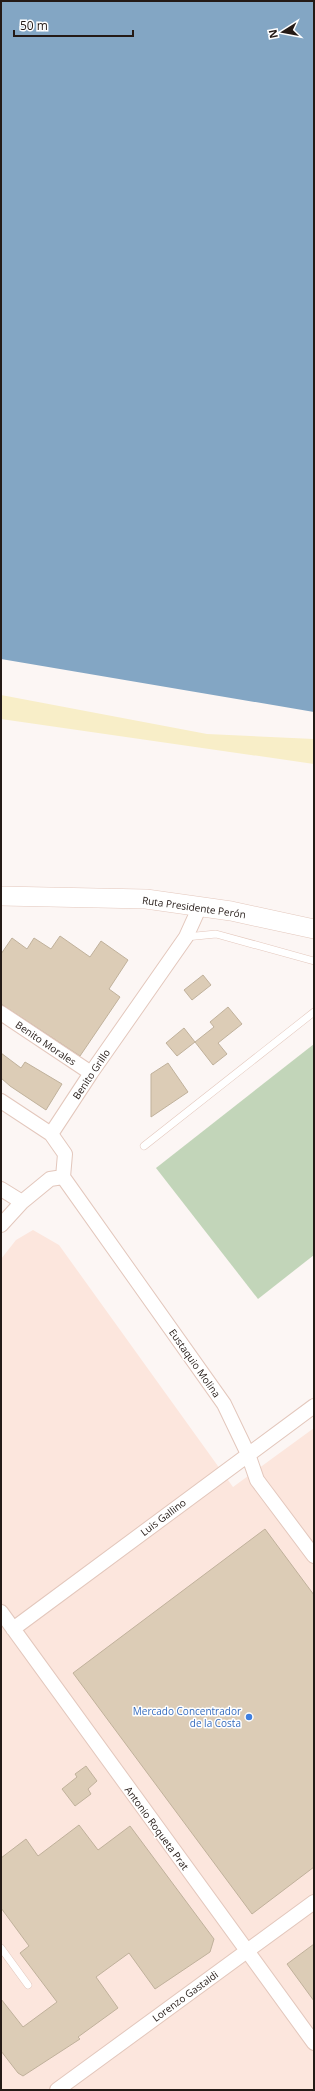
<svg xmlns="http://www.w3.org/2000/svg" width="315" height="2091" viewBox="0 0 315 2091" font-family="'Open Sans',sans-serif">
<rect width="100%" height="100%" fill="#fcf6f4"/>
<!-- built -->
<path fill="#fce6dd" d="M33 1230 59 1245 233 1487 314 1428V2090H1V1259L16 1240Z"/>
<!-- green -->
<path fill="#c2d5b9" d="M314 1044V1255L258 1299 156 1168Z"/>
<!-- sand -->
<path fill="#f8eec8" d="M1 695 207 734 314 739V764L1 719Z"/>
<!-- water -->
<path fill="#83a6c4" d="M1 1H314V712L1 659Z"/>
<!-- building -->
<path fill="#dcccb6" stroke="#c0b19b" d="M60 936 90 957 101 941 128 960 109 989 120 997 80 1056 1 1004V954L12 938 27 949 34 938 51 949Z
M203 975 211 985 192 1000 184 990Z
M228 1007 242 1024 218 1043 227 1054 213 1065 195 1042 214 1027 210 1022Z
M184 1028 195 1042 177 1056 166 1043Z
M1 1053 21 1068 25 1062 62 1084 46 1110 10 1086 1 1078Z
M168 1063 188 1092 151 1117V1074Z
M265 1529 314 1595V1867L252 1914 73 1673Z
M86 1766 97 1781 88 1789 91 1794 75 1806 62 1789 77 1777 75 1774Z
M79 1825 98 1850 130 1826 214 1939 210 1952 155 1989 129 1953 96 1977 118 2008 78 2037 80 2039 23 2076 18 2073 1 2051V1999L23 2027 57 2002 20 1953 29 1946 1 1908V1858L26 1839 38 1856Z
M314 1944V2001L287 1964Z"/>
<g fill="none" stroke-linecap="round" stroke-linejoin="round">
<defs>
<path id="lane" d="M186 937 216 934 314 961
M144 1146 314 1012
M1 1948 28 1985"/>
<path id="street" d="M1 1013 91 1073
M1 1101 51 1134
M63 1177 224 1404 248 1454 257 1480 314 1556
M63 1177 65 1154 51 1134 91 1073 186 937 200 906
M1 1189 22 1202
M1 1225 22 1202 50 1179 63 1177
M1 1612 314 2043
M13 1629 314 1406
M57 2090 314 1902"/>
<path id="secondary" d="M1 896 146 899 231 911 314 929"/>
</defs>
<!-- lane casing -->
<use href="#lane" stroke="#e3c7bc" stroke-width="8"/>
<!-- street casing -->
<use href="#street" stroke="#e3c7bc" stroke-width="16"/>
<!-- secondary casing -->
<use href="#secondary" stroke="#e3c7bc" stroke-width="20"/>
<!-- lane -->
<use href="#lane" stroke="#fff" stroke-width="7"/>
<!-- street -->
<use href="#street" stroke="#fff" stroke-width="14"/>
<!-- secondary -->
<use href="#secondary" stroke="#fff" stroke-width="19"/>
</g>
<!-- markers -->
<circle fill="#3f7fe0" stroke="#fff" stroke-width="1.5" cx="249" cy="1717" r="4"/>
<g text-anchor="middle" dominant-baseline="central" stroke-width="3" stroke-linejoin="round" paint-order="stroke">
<!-- street labels -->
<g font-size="10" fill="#241a16" stroke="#fff">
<text transform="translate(194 907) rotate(8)">Ruta Presidente Perón</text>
<text transform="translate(46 1043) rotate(34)">Benito Morales</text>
<text transform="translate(91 1074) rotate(-56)">Benito Grillo</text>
<text transform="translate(195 1363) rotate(55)">Eustaquio Molina</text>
<text transform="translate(163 1517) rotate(-37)">Luis Gallino</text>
<text transform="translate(157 1828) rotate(54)">Antonio Roqueta Prat</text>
<text transform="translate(185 1996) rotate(-36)">Lorenzo Gastaldi</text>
</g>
<!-- shop labels -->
<g font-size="10" fill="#366cbe" stroke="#fff" text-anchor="end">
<text x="241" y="1711">Mercado Concentrador<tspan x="241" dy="12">de la Costa</tspan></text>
</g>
</g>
<!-- border -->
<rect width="315" height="2091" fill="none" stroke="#241a16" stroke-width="4"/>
<!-- north arrow -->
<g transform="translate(283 32) rotate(259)" stroke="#ffffff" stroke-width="3" paint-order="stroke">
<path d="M0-3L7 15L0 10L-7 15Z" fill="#241a16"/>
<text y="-6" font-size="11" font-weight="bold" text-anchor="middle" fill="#241a16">N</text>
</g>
<!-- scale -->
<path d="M14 30v6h119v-6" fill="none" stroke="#241a16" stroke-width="2"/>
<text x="20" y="30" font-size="12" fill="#241a16" stroke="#ffffff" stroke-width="3" paint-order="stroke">50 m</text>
</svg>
